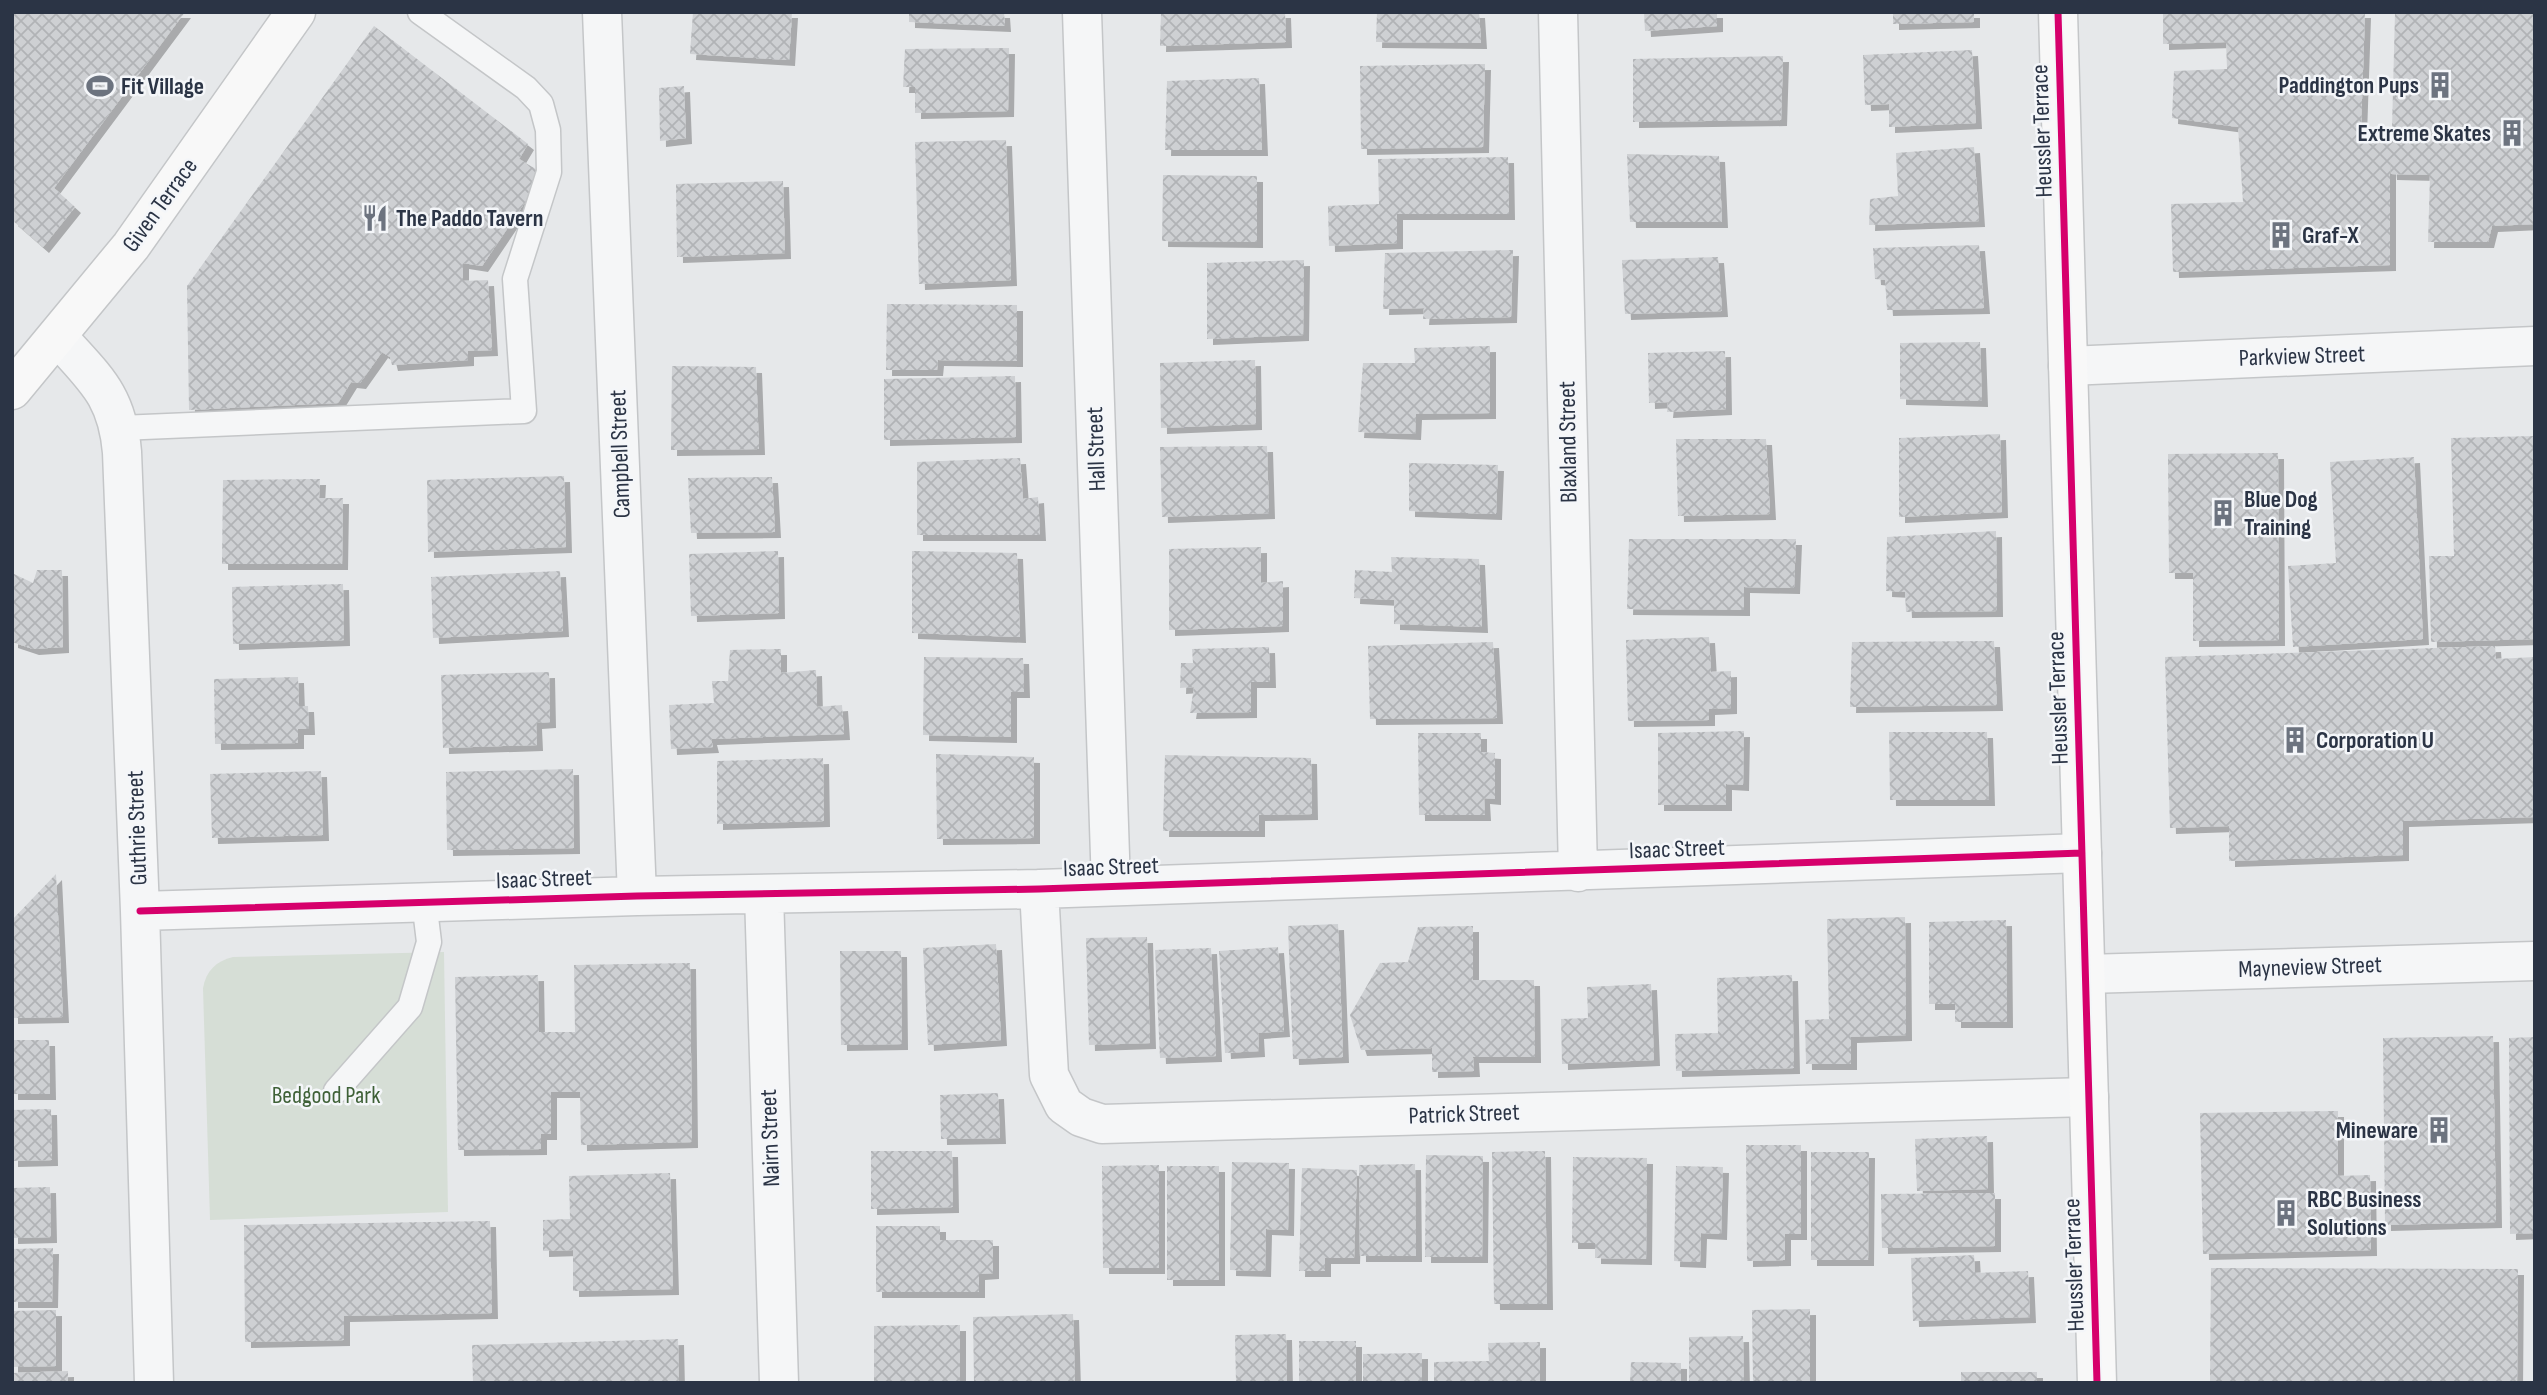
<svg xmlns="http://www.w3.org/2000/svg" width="2547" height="1395" viewBox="0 0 2547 1395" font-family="'Sofia Sans Condensed',sans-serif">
<defs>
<pattern id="building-cross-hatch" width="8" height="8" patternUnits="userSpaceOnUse" patternTransform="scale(1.75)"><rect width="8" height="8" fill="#ced0d3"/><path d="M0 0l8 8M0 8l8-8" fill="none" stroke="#b1b3b6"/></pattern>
<filter id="shadow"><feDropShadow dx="6" dy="6" stdDeviation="0" flood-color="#0004"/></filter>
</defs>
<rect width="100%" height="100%" fill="#e6e8ea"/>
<!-- green -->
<path fill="#d6ded6" d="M444 952 448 1212 210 1220 203 988C206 971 216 961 233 957Z"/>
<!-- building -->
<path fill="url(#building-cross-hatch)" filter="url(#shadow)" d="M12 12H185L54 188 75 207 43 247 12 220Z
M693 12H792L789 60 690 54Z
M909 12H1004L1005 26 909 22Z
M1161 12H1285L1286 42 1160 46Z
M1377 12H1479L1481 43 1376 42Z
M1644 12H1717V26L1645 31Z
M1893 12H1974V22L1893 24Z
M2163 12H2365L2361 129H2392L2395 12H2535V224L2492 226 2488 242H2428L2430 175 2391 174 2390 160V265L2173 272 2171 204 2243 202 2238 127 2172 118 2174 71 2227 69 2226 42 2163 44Z
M374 26 528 144 519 159 544 174 482 266 463 263V281L488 280 492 350 468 351V360L392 365 390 357 382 352 360 383 351 382 338 403 189 410 187 286Z
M1009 48 1008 111 915 113V87H903L905 49Z
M1972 50 1976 123 1889 127V104L1865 105 1863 55Z
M1783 56 1781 120 1633 122V59Z
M1485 64 1483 147 1361 149 1360 66Z
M1259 78 1262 150H1165L1167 81Z
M684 86 686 138 660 141 659 88Z
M1006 140 1011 280 919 284 915 142Z
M1974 147 1979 221 1869 225 1870 199 1898 196 1896 153Z
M1627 154 1719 156 1722 222H1630Z
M1508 157 1509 214H1397V243L1329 246 1328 206 1379 204 1378 159Z
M1163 175 1257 176V242L1162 241Z
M783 181 785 253 677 257 676 184Z
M1979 245 1984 308 1887 310 1885 280 1875 279 1873 248Z
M1513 250 1511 317 1423 319 1424 308 1383 309 1385 253Z
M1718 257 1722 311 1625 314 1622 260Z
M1304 260 1303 335 1207 339V263Z
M887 304 1017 305V361L938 360 937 370H886Z
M1980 342 1982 401 1900 399V343Z
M1490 346V413L1416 414 1415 434 1358 432 1363 363H1415L1414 348Z
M1725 351 1726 409 1667 412 1668 402 1649 403 1648 353Z
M1255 360 1256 424 1161 428 1160 363Z
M672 366 756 367 759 449 671 450Z
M1015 376 1016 437 884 440V379Z
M2000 434 2002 512 1899 517V438Z
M2535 436V639L2431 642 2429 556H2454L2451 438Z
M1676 439H1766L1770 514 1678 516Z
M1267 446 1269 513 1162 517 1160 447Z
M2278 453 2279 640 2193 641V573H2169L2168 454Z
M2414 457 2423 639 2293 647 2288 566 2336 563 2330 462Z
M1020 458 1023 499 1038 497 1040 535H917V462Z
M1409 463 1498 465 1496 514 1409 511Z
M564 476 566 547 428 552 427 480Z
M772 477 775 532 691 533 688 478Z
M320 479 319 498H343L342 564H222L223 480Z
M1996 531 1997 611 1906 612 1905 592 1886 591 1887 537Z
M1629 539H1796L1794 588 1744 587V610L1627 609Z
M1261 547V583L1283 581V626L1169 630V549Z
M778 551 779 613 691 616 689 554Z
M912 551 1017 553 1020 637 912 633Z
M1391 557 1479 559 1482 627 1394 624V600L1354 598 1355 570 1392 572Z
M37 570H62L63 647 33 649 12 642V573L33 583Z
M560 571 563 631 433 638 431 577Z
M343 584 344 640 233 644 232 587Z
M1709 637 1711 672 1731 671V708L1709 709V720L1628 721 1626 640Z
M1994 641 1997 705 1850 707 1852 642Z
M1493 642 1497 718 1370 719 1368 646Z
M2495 646 2496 659 2535 657V817L2403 821V855L2229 861V826L2170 828 2165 657Z
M1269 647 1270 682H1251V712L1190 713 1194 687 1180 688 1181 663H1193L1192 649Z
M781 649V673L816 670 817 707 842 705 844 734 711 739 713 747 671 749 669 705 714 703 712 681H728L730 650Z
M924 657 1023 658 1024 692H1011V737L923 735Z
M549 672 550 722 536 723 537 745 443 748 441 675Z
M298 677 299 706H308L309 729H298V743L215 744 214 679Z
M1744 731 1743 785 1726 784V805H1658V733Z
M1889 732H1987L1989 800H1890Z
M1418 733H1481V752L1495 753V799L1484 798 1485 815H1419Z
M936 754 1034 757V838L937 839Z
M1165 755 1311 758 1312 814 1259 815V831H1163Z
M823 758 824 821 717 824V761Z
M573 769 574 848 447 850 446 772Z
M321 771 323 835 212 838 210 774Z
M56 874 63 1017 12 1018V920Z
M1905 917 1906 1035 1851 1037V1064H1806L1805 1020 1829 1019 1827 919Z
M2006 920 2007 1022H1955V1004H1929V922Z
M1338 924 1343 1057 1293 1059 1288 926Z
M1473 926V980H1534L1535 1057H1473L1474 1071 1432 1072V1048L1361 1050 1350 1015 1380 963 1408 962 1418 927Z
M1147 937 1150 1043 1089 1045 1086 938Z
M996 944 1001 1040 928 1045 923 948Z
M1278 947 1284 1031 1258 1033 1259 1051 1225 1053 1219 951Z
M1211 948 1216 1056 1160 1058 1155 950Z
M840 951H901L902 1044 841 1045Z
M690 963 692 1142 581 1145 580 1092H551V1134H541V1149L458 1150 455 977 538 975 539 1032H575L574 965Z
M1792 975 1794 1068 1676 1071 1675 1034 1718 1033 1717 978Z
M1651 984 1654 1060 1562 1064 1561 1019 1588 1018 1587 987Z
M2493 1036 2496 1222 2385 1225 2383 1038Z
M2535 1037V1233L2510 1234 2509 1038Z
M12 1040H49L50 1094H12Z
M998 1093 1000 1138 941 1139 940 1095Z
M51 1109 52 1160 12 1161V1110Z
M2338 1111V1176L2370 1175 2371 1250 2203 1254 2200 1113Z
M1987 1136 1988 1189 1917 1191 1915 1139Z
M1746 1145H1801V1234H1785V1260L1747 1261Z
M871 1151H952L953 1207 871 1209Z
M1545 1151 1547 1304H1494L1492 1152Z
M1811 1152H1869L1868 1260H1811Z
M1426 1155 1483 1156 1482 1257H1425Z
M1573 1157 1647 1158 1646 1259 1595 1258V1243H1572Z
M1232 1162 1289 1163 1288 1230 1266 1229 1265 1271 1230 1270Z
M1415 1164 1416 1256H1360L1359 1165Z
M1159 1165V1268H1103L1102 1166Z
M1167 1166H1219V1280H1167Z
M1676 1166 1723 1167 1721 1234 1701 1233 1700 1262 1674 1261Z
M1302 1168 1357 1170 1354 1258H1325V1271H1299Z
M670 1173 673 1289 573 1291V1250L543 1251V1220L570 1219 569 1176Z
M50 1187 51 1237 12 1238V1188Z
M1995 1193V1246L1882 1248 1881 1194Z
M490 1221 492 1313 344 1316V1340L245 1342 244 1225Z
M876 1226H940V1240H993V1273L979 1274V1292H876Z
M53 1248 52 1302H12V1249Z
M1974 1255 1975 1273 2028 1271 2030 1317 1913 1321 1911 1258Z
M2211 1268 2518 1269 2517 1383H2210Z
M1810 1309V1383H1753L1752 1310Z
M56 1310V1366L12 1367V1311Z
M1073 1314 1075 1383H974L973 1317Z
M960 1325V1383H874V1326Z
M1286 1334 1287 1383H1236L1235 1335Z
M1743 1336 1744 1383H1689V1337Z
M678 1339 679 1383H473L472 1345Z
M1299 1341H1356V1383H1299Z
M1540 1342V1383H1434V1362L1489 1361 1488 1343Z
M1422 1353V1383H1363V1354Z
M1631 1362 1681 1363V1383H1630Z
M68 1371V1383H12V1373Z
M1961 1372H2037V1383H1961Z"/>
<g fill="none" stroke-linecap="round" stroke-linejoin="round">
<defs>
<path id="lane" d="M120 428 524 411 515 279 549 172 548 130 541 104 526 88 420 12
M336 1091 410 1007 429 942 424 901"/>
<path id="street" d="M602 12 637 896
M1082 12 1111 886
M1558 12 1578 872
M58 337C94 378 117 394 122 452L140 911 154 1383
M2068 366 2535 346
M1039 889 1049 1075 1064 1105 1081 1117 1102 1124 2089 1097
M764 894 779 1383
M140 911 637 896 1039 889 2082 853
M2086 974 2535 961"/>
<path id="secondary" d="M2058 12 2097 1383
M12 390 131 246 296 12"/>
</defs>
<!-- lane casing -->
<use href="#lane" stroke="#c4c6c8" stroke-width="27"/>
<!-- street casing -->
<use href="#street" stroke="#c4c6c8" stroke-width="41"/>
<!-- secondary casing -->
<use href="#secondary" stroke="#c4c6c8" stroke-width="41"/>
<!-- lane -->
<use href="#lane" stroke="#f5f6f7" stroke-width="24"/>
<!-- street -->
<use href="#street" stroke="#f5f6f7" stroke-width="38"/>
<!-- secondary -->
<use href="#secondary" stroke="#f8f8f8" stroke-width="38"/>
<defs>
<path id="cycleway" d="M2058 12 2097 1383
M140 911 637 896 1039 889 2082 853"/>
</defs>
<!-- cycleway casing -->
<use href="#cycleway" stroke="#f4f6f9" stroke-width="11"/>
<!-- cycleway -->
<use href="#cycleway" stroke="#d6006c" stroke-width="7"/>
</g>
<!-- icons -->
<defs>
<symbol id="building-bare" viewBox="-9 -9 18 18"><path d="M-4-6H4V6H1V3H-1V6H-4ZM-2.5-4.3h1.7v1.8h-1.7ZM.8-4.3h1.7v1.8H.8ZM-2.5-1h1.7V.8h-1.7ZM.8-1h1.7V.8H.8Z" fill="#6c737f" stroke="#f4f6f9" stroke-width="2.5" paint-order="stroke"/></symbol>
<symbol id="stadium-bare" viewBox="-9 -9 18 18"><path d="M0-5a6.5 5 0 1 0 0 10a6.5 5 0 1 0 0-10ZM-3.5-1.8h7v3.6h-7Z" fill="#6c737f" stroke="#f4f6f9" stroke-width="2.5" paint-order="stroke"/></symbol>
<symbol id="restaurant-bare" viewBox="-9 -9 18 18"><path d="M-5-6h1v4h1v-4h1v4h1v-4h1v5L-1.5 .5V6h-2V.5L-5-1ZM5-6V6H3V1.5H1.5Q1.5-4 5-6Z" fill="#6c737f" stroke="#f4f6f9" stroke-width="2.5" paint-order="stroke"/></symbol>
</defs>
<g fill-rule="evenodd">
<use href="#building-bare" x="2421" y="66" width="38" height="38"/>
<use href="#stadium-bare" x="81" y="67" width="38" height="38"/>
<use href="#building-bare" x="2493" y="114" width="38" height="38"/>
<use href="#restaurant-bare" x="356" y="199" width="38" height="38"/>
<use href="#building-bare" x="2262" y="216" width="38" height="38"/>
<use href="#building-bare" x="2204" y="494" width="38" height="38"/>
<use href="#building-bare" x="2276" y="721" width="38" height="38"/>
<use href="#building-bare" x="2420" y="1111" width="38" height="38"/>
<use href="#building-bare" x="2267" y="1194" width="38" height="38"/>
</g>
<g text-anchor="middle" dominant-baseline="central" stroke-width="5" stroke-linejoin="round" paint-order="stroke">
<!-- poi labels -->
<g font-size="24" font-weight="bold" fill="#2b3445" stroke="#f4f6f9" text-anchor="start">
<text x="2419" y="85" text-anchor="end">Paddington Pups</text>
<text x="121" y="86">Fit Village</text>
<text x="2491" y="133" text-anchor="end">Extreme Skates</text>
<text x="396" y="218">The Paddo Tavern</text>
<text x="2302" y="235">Graf-X</text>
<text x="2244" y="499">Blue Dog<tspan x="2244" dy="28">Training</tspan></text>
<text x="2316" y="740">Corporation U</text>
<text x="2418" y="1130" text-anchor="end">Mineware</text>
<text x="2307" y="1199">RBC Business<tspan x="2307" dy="28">Solutions</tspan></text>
</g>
<!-- street labels -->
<g font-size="24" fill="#2b3445" stroke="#f4f6f9">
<text transform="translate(2042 131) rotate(-92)">Heussler Terrace</text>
<text transform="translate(160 205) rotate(-54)">Given Terrace</text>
<text transform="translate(2302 356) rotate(-2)">Parkview Street</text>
<text transform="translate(1568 442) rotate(-91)">Blaxland Street</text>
<text transform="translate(1096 449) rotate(-92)">Hall Street</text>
<text transform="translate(620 454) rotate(-92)">Campbell Street</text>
<text transform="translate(2058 698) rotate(-92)">Heussler Terrace</text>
<text transform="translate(137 828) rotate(-92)">Guthrie Street</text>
<text transform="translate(1677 849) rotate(-2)">Isaac Street</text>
<text transform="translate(1111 867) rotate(-2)">Isaac Street</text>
<text transform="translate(544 879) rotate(-2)">Isaac Street</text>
<text transform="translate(2310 967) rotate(-2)">Mayneview Street</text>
<text transform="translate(1464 1114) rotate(-2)">Patrick Street</text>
<text transform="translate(770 1138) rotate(-92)">Nairn Street</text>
<text transform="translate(2074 1265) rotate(-92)">Heussler Terrace</text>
</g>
<!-- park labels -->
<g font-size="24" fill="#3f6138" stroke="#f4f6f9">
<text x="326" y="1095">Bedgood Park</text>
</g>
</g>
<!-- border -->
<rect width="2547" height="1395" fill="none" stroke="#2b3445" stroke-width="28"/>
</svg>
